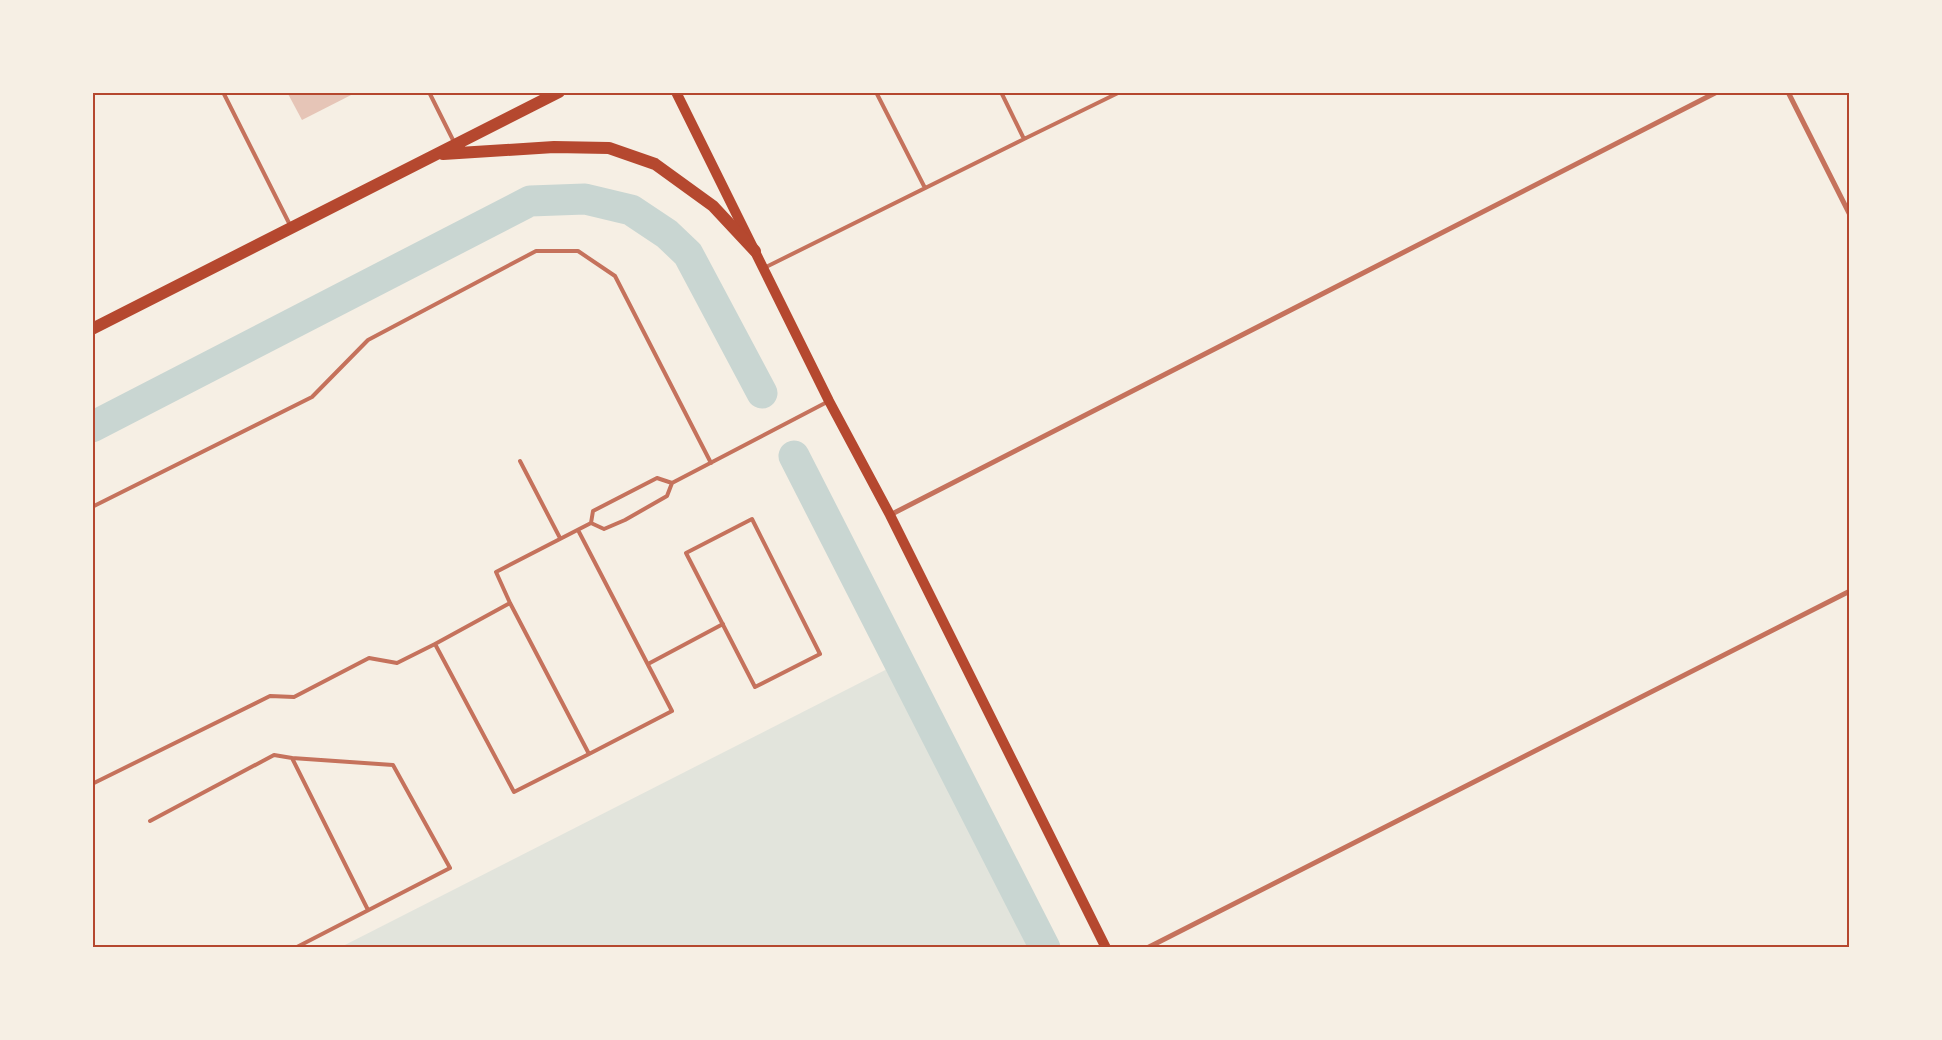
<svg xmlns="http://www.w3.org/2000/svg" width="1942" height="1040" viewBox="0 0 1942 1040" font-family="'Varela Round',sans-serif">
<rect width="100%" height="100%" fill="#f6efe4"/>
<!-- green -->
<path fill="#e2e4dc" d="M897 664 1042 947H341Z"/>
<g fill="none" stroke-linecap="round" stroke-linejoin="round">
<!-- canal -->
<path stroke="#c9d6d2" stroke-width="31" d="M92 427 530 201 585 199 631 210 667 234 688 254 762 393
M794 456 1045 948"/>
</g>
<!-- building -->
<path fill="#e6c5b7" d="M287 92H357L302 120Z"/>
<g fill="none" stroke-linecap="round" stroke-linejoin="round">
<!-- service -->
<path stroke="#c5725c" stroke-width="4" d="M223 92 291 227
M429 92 454 142
M876 92 925 188
M1024 139 1120 92
M764 268 1024 139 1001 92
M520 461 560 538
M92 507 312 397 368 340 536 251H578L615 276 711 463
M752 519 820 654 755 687 686 553Z
M591 523 604 529 625 520 667 496 672 483 829 401
M591 523 593 511 657 478 672 483
M578 530 672 711 589 754
M435 644 510 603
M648 664 723 624
M92 784 270 696 294 697 369 658 397 663 435 644 514 792 589 754 510 603 496 572 591 523
M150 821 274 755 292 758
M295 948 450 868 393 765 292 758 368 910"/>
<!-- minor -->
<path stroke="#c5725c" stroke-width="5" d="M1788 92 1850 215
M890 515 1717 92
M1147 948 1850 591"/>
<!-- secondary -->
<path stroke="#b5482f" stroke-width="10" d="M676 92 829 401 890 515 1106 948"/>
<!-- primary -->
<path stroke="#b5482f" stroke-width="12" d="M443 154 554 147 609 148 655 164 713 206 755 251
M92 329 559 92"/>
</g>
<!-- border -->
<rect width="1942" height="1040" fill="none" stroke="#f6efe4" stroke-width="188"/>
<rect x="94" y="94" width="1754" height="852" fill="none" stroke="#b5482f" stroke-width="2"/>
</svg>
